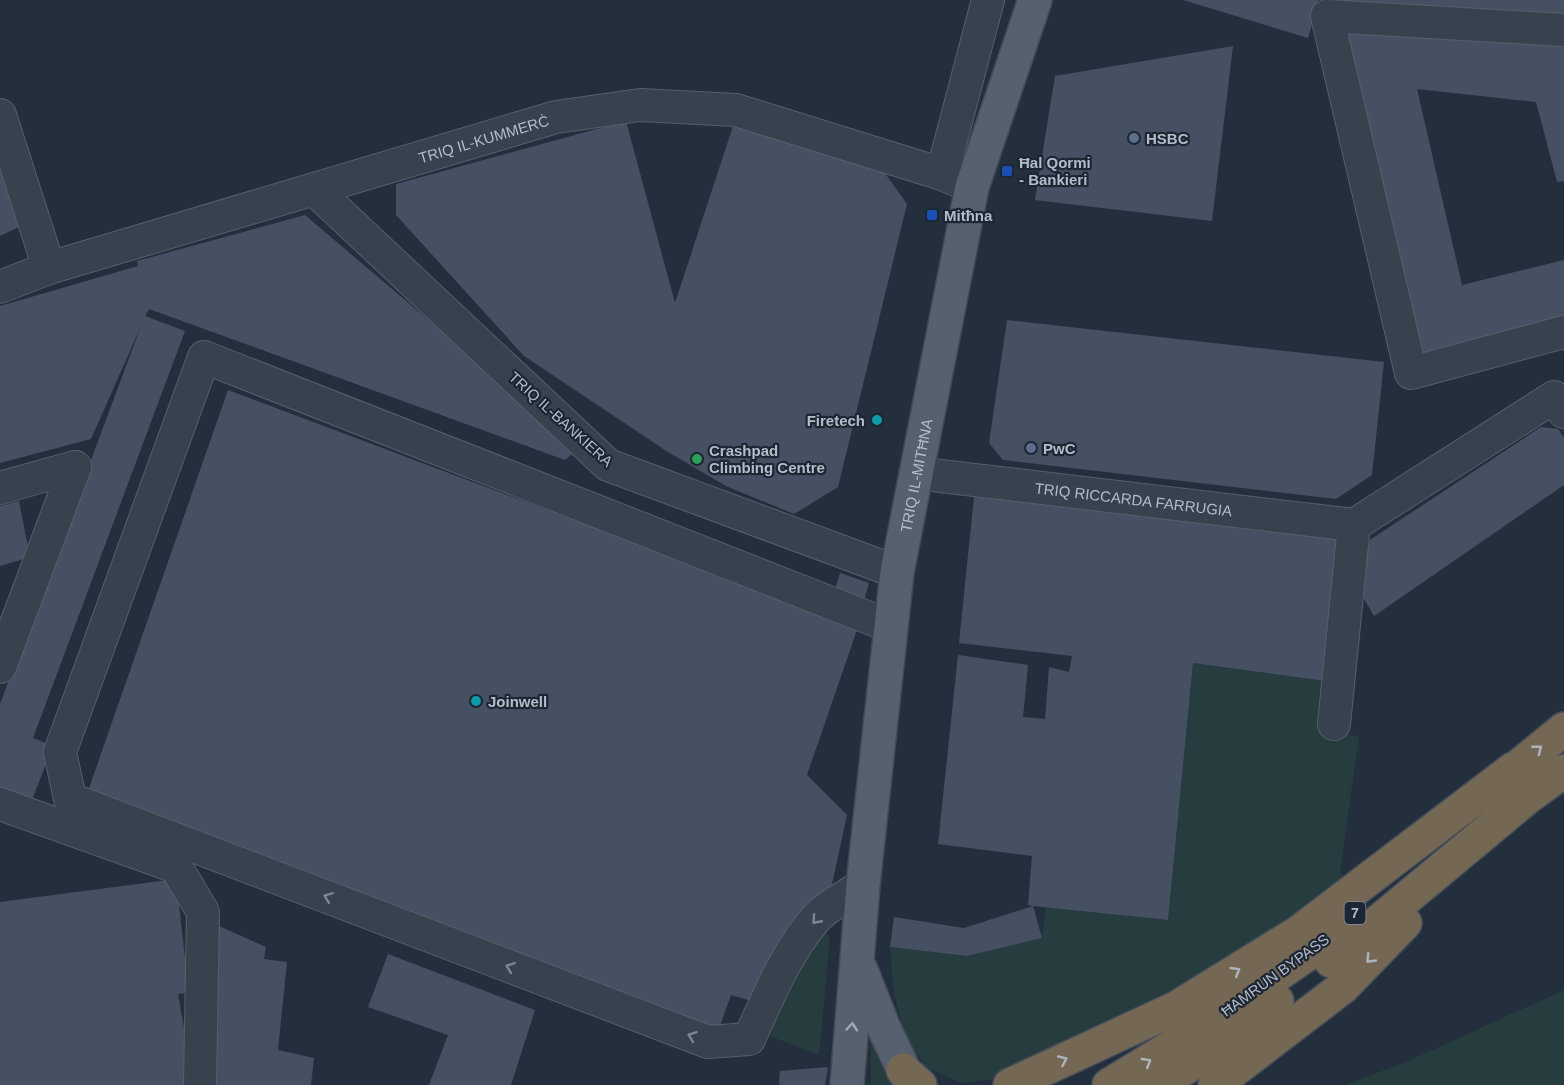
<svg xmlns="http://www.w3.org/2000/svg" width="1564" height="1085" viewBox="0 0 1564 1085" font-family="Arial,sans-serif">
<rect width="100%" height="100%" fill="#242f3e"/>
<!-- green -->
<path fill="#263c3f" d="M1193 663 1325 681 1317 731 1359 736 1340 872 1349 885 1260 949 999 1079 961 1083 925 1066 905 1036 894 992 890 947 967 956 1042 938 1046 907 1168 920Z
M823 931 828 934 830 938 819 1055 762 1033 784 982Z
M1564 990V1085H1346L1413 1059Z
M871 1039 892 1085H871Z"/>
<!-- building -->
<path fill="#455162" d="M1183 0H1319L1308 38Z
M1335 0H1564V23L1335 1Z
M1342 24 1564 45V181L1557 182 1536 102 1417 89 1462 285 1564 260V324L1417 357Z
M1233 46 1212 221 1035 200 1055 76Z
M626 121 675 303 734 123 882 169 907 204 838 487 794 514 726 486 668 452 524 356 396 215V184Z
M0 170 19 227 0 236Z
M305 215 579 448 565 460 149 309 145 316 185 331 33 738 53 746 30 805 0 794V704L141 326 91 439 0 463V306L138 266 137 261Z
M1007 320 1384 362 1372 475 1336 499 1003 460 989 443Z
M228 390 858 627 807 775 847 815 832 884 784 949 755 1002 731 995 719 1029 88 791Z
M1541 427 1558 429 1564 438V485L1374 616 1360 592 1370 540Z
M974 497 1340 536 1325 681 1193 663 1168 920 1033 906 1042 938 967 956 890 947 894 917 964 928 1033 906 1028 905 1032 856 938 844 958 655 1028 665 1023 717 1045 719 1049 667 1069 672 1072 656 959 643Z
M19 501 30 557 0 566V506Z
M840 573 869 583 862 607 832 598Z
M176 879 189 993 178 994 194 1085H0V902Z
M212 923 266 947 264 959 287 962 278 1050 314 1058 311 1085H212Z
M388 954 535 1010 511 1085H429L448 1035 368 1007Z
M828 1067 825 1085H779L780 1071Z"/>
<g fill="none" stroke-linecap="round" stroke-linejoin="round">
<defs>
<g id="minor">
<path d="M1564 30 1327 16 1411 373 1564 332"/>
<path d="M0 115 49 268"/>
<path d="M942 174 988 0"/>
<path d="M314 189 608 465 897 572"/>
<path id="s1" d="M0 287 49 268 556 117 640 105 736 110 942 174 972 187"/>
<path id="s2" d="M915 473 1354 525 1554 397 1564 412"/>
<path d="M0 488 75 467"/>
<path d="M0 667 75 467"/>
<path d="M1334 724 1354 525"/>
<path d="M0 804 176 867 203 912 200 1085"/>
<path d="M863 885C848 895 829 905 817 917 786 952 768 998 749 1039L708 1042 70 799 60 752 204 357 892 627"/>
</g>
<g id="major">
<path d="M861 970 883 1026 911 1085"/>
<path id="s3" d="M847 1085 863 885 897 572 972 187 1035 0"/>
</g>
<path id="highway" d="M1498 783 1564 729
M1331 961 1528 797 1564 771
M903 1070 920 1085
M1010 1085 1176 1008 1299 932 1513 769
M1109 1085 1184 1039 1315 949 1344 923
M1157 1085 1197 1061 1277 1001
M1215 1085 1343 987 1405 923"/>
</defs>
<!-- minor casing -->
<use href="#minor" stroke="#565f6c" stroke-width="34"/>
<!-- major casing -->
<use href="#major" stroke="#414a57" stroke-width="36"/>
<!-- highway casing -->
<use href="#highway" stroke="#434c59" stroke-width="36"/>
<!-- minor -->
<use href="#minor" stroke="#38414e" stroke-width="32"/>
<!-- major -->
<use href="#major" stroke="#56606e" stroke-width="33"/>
<!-- highway -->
<use href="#highway" stroke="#746855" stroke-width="33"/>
</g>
<!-- one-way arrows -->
<defs><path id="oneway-chevron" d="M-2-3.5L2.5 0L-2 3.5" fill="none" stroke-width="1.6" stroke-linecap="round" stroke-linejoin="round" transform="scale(1.5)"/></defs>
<g stroke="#aeb4bd">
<use href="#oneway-chevron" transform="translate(1538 749) rotate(-38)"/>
<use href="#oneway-chevron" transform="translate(1370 959) rotate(134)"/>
<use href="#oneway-chevron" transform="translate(1236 971) rotate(-31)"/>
<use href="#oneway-chevron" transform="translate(1063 1060) rotate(-25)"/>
<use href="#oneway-chevron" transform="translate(1147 1062) rotate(-31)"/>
</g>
<g stroke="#7c8592">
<use href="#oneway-chevron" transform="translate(328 897) rotate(-159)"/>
<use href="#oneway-chevron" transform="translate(816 920) rotate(132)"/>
<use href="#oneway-chevron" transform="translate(510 967) rotate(-159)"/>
<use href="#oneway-chevron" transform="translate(692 1036) rotate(-159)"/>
</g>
<use stroke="#a1aab7" href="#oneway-chevron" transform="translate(852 1027) rotate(-85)"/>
<!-- markers -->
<g fill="#5c6f8a" stroke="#1d2633" stroke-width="2">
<circle cx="1134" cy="138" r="6"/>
<circle cx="1031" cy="448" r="6"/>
</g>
<g fill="#1a4fb4" stroke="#1d2633" stroke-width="2">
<rect x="1001" y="165" width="12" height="12" rx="3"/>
<rect x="926" y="209" width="12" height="12" rx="3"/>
</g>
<g fill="#0f9aa8" stroke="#1d2633" stroke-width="2">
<circle cx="877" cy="420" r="6"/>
<circle cx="476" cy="701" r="6"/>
</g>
<circle fill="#2e9e5b" stroke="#1d2633" stroke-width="2" cx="697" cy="459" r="6"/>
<g text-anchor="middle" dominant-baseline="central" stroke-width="4.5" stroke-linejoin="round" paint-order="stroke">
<!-- shield labels -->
<rect fill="#1d2633" stroke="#878f9c" stroke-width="1.5" x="1344.5" y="902" width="21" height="22" rx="4.5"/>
<g font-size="14" font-weight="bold" fill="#b4bcc9">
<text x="1355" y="913">7</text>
</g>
<!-- poi labels -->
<g font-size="15" font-weight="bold" fill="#b4bcc9" stroke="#1d2633" text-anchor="start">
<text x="1146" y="138">HSBC</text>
<text x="1019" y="162">Ħal Qormi<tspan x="1019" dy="17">- Bankieri</tspan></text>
<text x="944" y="215">Mitħna</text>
<text x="865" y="420" text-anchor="end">Firetech</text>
<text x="1043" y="448">PwC</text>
<text x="709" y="450">Crashpad<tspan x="709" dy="17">Climbing Centre</tspan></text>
<text x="488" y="701">Joinwell</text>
</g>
<!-- street labels -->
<g font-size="15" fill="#b4bcc9" stroke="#1d2633">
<text stroke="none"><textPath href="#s1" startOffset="506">TRIQ IL-KUMMERĊ</textPath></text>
<text transform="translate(561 419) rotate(42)">TRIQ IL-BANKIERA</text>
<text stroke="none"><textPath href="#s3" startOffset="614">TRIQ IL-MITĦNA</textPath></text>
<text stroke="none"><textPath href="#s2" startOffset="220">TRIQ RICCARDA FARRUGIA</textPath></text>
<text transform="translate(1275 975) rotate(-36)">ĦAMRUN BYPASS</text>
</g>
</g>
</svg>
